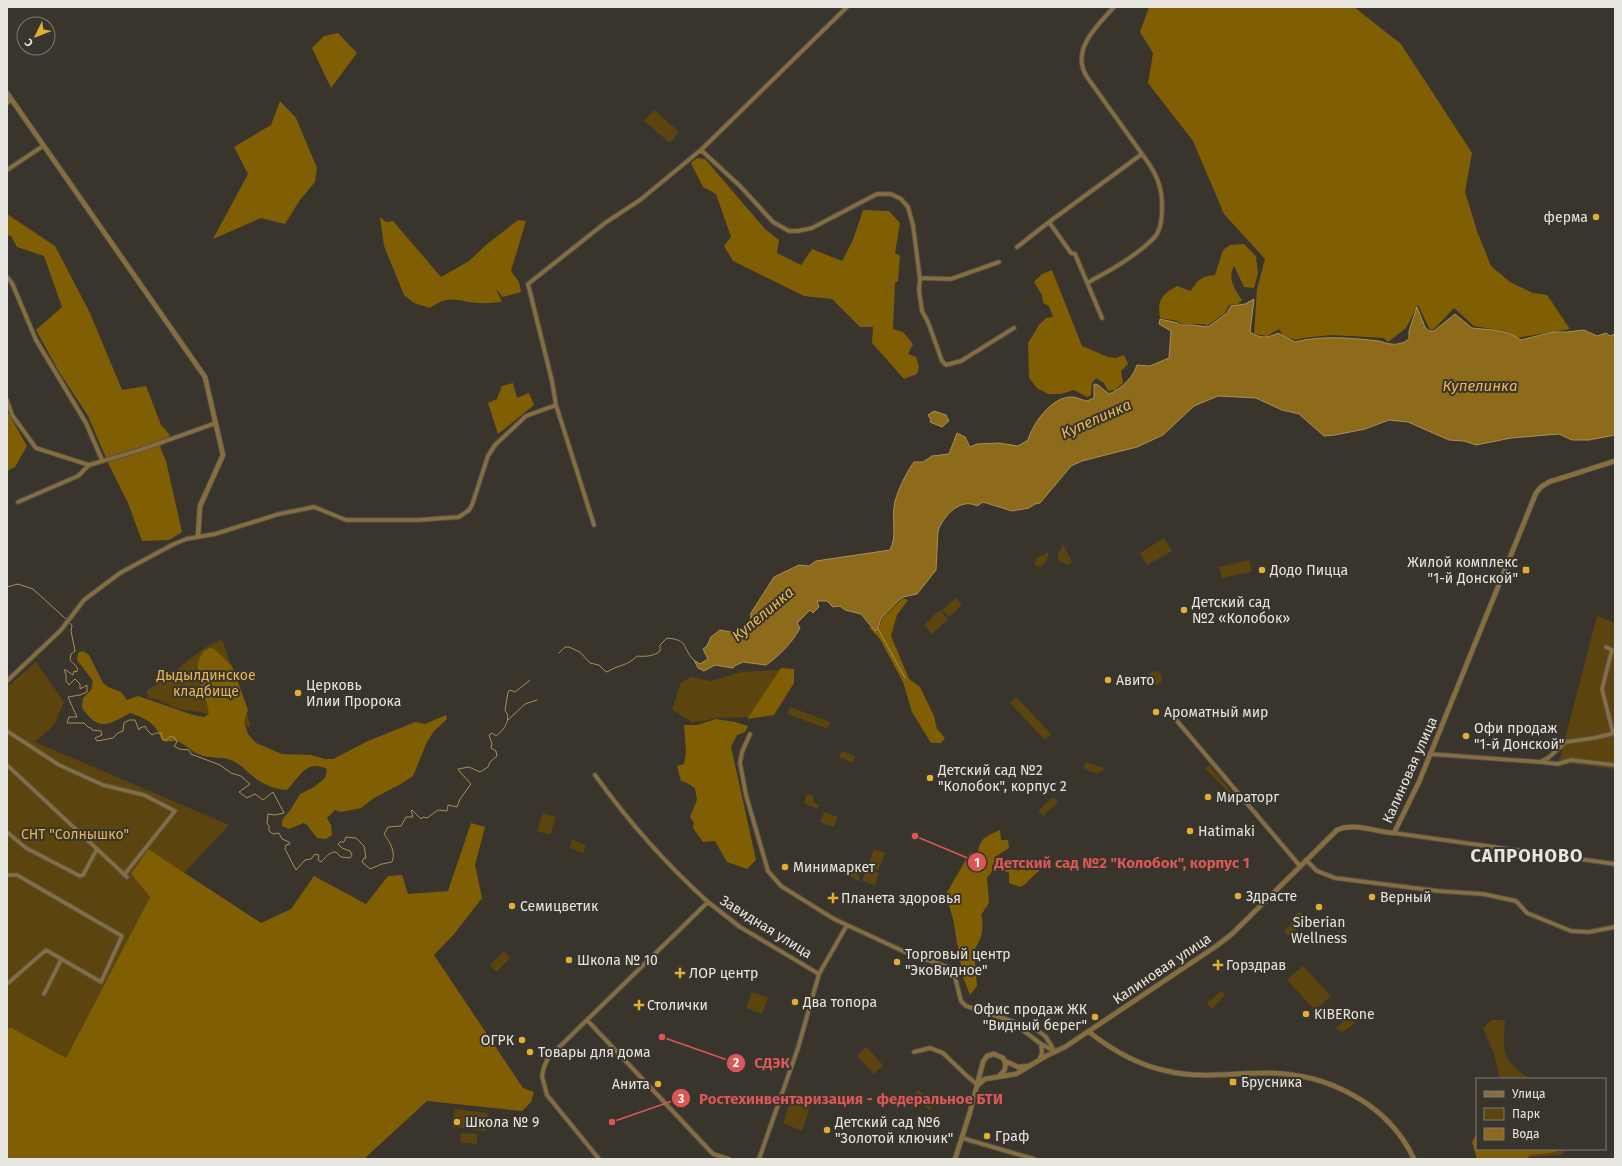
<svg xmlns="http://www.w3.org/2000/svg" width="1622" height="1166" viewBox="0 0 1622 1166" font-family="'Fira Sans',sans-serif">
<rect width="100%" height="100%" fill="#39352d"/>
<!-- green -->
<path fill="#5c440e" d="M654 110 679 132 670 143 644 121Z
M1164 538 1172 551 1147 565 1140 553Z
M1062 543 1072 562 1068 565 1058 560V554L1062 547Z
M1048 552C1049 559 1046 563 1040 567L1034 565 1037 558Z
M1249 560 1252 572 1222 578 1219 567Z
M956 598 962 605 949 617 942 610Z
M940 610 948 619 932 634 924 625Z
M1597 616 1615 623V769L1559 762Z
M222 639 251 727 200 712 178 709 156 699 148 698 147 690C175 676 193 651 222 639Z
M36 662 64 702 54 725 35 742 229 825 184 873 148 849 131 874 150 897 66 1058 10 1027 7 1031V687Z
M793 669 753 717 716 718 703 721 692 722 672 710 681 682 692 677 711 681 741 672Z
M1148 678a7 7 0 1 1 14 0a7 7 0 1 1-14 0Z
M1016 697 1051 734 1045 740 1010 703Z
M790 707 830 722 828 729 787 714Z
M842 751 855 756 853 763 839 757Z
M1086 762 1105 769 1097 774 1084 769Z
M1209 765 1233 794 1232 796 1205 768Z
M807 794 813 796V802L819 805 817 809 804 803Z
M1053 797 1058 802 1043 816 1038 811Z
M824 812 838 817 834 827 820 822Z
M543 813 556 817 550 835 537 831Z
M572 840 586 845 583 853 570 848Z
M874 849 885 853 878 870 868 866Z
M845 868 858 874 860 881 837 871Z
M867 869 879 873 875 885 862 881Z
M1299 911 1307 919 1289 936 1284 931 1294 921 1292 918Z
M504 951 510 958 496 972 490 965Z
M1303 966 1331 996 1315 1010 1287 980Z
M1221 991 1225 995 1212 1009 1207 1003Z
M752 992 768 998 762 1014 746 1008Z
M1349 1016 1355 1023 1343 1032 1340 1030 1339 1031 1336 1028Z
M1492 1020H1505C1503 1053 1501 1059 1530 1079H1500L1494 1054 1483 1028Z
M866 1047 883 1065 874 1074 857 1056Z
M918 1090 934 1102 930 1111 914 1094Z
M793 1093 813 1098 802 1131 783 1123Z
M455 1109 488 1113 486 1131 453 1127Z
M461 1133 477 1134V1144L460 1142Z
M1496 1149H1568L1561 1155 1496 1159Z"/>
<!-- forest -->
<path fill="#805e04" d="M1149 7H1354L1401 44 1472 153 1465 192 1477 231 1491 266 1510 282 1533 293 1547 295 1570 329 1516 338 1509 332 1474 326 1454 308 1434 329 1430 330 1418 305 1406 328 1388 342 1384 338 1331 335 1303 338 1296 340 1283 336 1279 329 1267 336 1254 334 1257 289 1265 259 1224 214 1193 141 1148 83 1153 53 1140 32Z
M338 33 357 53 331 88 312 48 324 36Z
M280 101 296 118 317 168 315 182 300 200 285 224 261 218 213 239 248 174 234 147 271 125Z
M697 158 705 159 765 229 779 240 777 253 801 265 812 249 842 261 853 240 863 210 889 211 900 223 895 253 900 256 898 281 895 283 893 329 903 332 913 344 908 354 916 357 919 367 917 374 904 379 872 343 873 327H860L832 299 804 296 733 261 724 246 731 237 716 194 703 187 691 163Z
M7 214 55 246 90 313 122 390 146 386 161 425 170 435 160 447 166 461 182 532 169 540 142 541 128 503 109 465 88 416 58 370 36 330 62 307 44 256 17 247 11 236 7 235Z
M380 217 386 222 393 221 441 277 469 261 486 245 518 220 526 221 511 271 519 282 521 292 503 297 496 289 502 302C494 302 486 304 479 303 458 302 450 293 430 308L414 303 404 295 384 246Z
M1244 244 1256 256 1258 273 1254 288 1244 287 1234 266C1227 278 1235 290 1242 300L1238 304 1229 305 1225 313 1207 326 1203 324H1181L1178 321 1160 318C1157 300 1162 294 1177 286L1191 291C1197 280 1202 276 1215 275L1223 250 1230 245Z
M1052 270 1082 346 1108 357 1116 358 1124 355 1128 364 1121 371 1123 383 1115 390 1108 391 1104 383 1096 378 1092 383 1091 395 1087 397 1074 390 1061 394H1048L1037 388 1029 378 1028 343 1039 325 1046 318 1053 317 1049 306 1043 303 1042 295 1034 282 1042 274Z
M513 383 517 398 529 393 534 405 498 434 488 403 497 399 502 386Z
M7 411 27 446 15 467 7 471Z
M903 598 908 600 897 615 891 636 909 679 920 687 934 716 937 729 945 738 941 743H931L912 712 903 682 880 639 869 627 879 629 882 618Z
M209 648 214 649 232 666 248 710 244 722 248 734 256 743 282 754 311 755 325 759H333L368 741 415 722 425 724 446 715 447 719 434 731 427 742 413 776 399 785 374 798 361 808 341 812 335 810 327 818 331 825 332 835 326 839 317 838 307 825 304 823 289 829 282 826V820L291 809 300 794 314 787 325 778 327 769C306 759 300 777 287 790 272 789 260 783 249 773 243 768 239 763 231 760 221 756 208 759 198 754 185 748 182 738 166 742L161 739C157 724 145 718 130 713 108 725 99 732 82 708L83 698 91 690 93 681 77 660 78 653 83 651 89 655 103 683 108 687 121 692 127 700 138 696 193 715 204 717 209 714C208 698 190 668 202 654 203 651 207 650 209 648Z
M781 668 794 669V683L774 715 747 719Z
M716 719 735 722 748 726 745 732 737 735 731 747 756 860 747 869 727 862 715 841 703 842 693 828 694 823 690 817 697 800 695 788 687 783 681 781 677 766 684 764 686 752 684 725H697Z
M471 823 485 827 475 865 482 898 455 933 434 955 523 1088 534 1092 531 1102 522 1111 427 1101 364 1159H7V1031L10 1027 66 1058 150 897 131 874 148 849 261 923 291 909 314 876 366 904 388 876 402 875 408 894 448 891Z
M1000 830 1001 840H1008L1009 848 995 857 996 866 987 878 989 903 981 915C985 926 981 941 974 950L977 986 970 995 963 977 953 919 946 894 971 851 969 864 975 865C981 842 976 840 1000 830Z
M1001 862H1010L1018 871 1022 868 1027 871 1037 863 1046 864 1024 885 1020 887 1009 883V873L1000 869Z
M1477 1133V1149H1561C1552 1155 1540 1153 1530 1155L1527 1159H1477L1472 1142Z"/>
<!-- water -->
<path fill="#8d6b1b" stroke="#a89056" d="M1254 299 1250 332C1260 339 1268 338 1278 333L1295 342C1321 335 1352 338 1379 341 1383 342 1387 344 1391 344 1397 345 1404 343 1409 339V331L1417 307 1425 327 1429 331H1434L1455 314 1472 328 1493 330 1509 333 1521 340 1553 332H1567L1584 330 1597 336 1606 333 1610 336 1615 334V435L1589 440H1572L1559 434 1511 438 1476 445 1464 441 1449 440 1408 422 1389 420 1365 429 1335 435 1324 436 1299 414 1282 410 1256 398 1218 396 1194 406 1163 435 1137 447 1082 461 1071 466 1040 503 1035 504 1029 508 1012 511 983 502 977 506C961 497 943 516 938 531L936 570 917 594 903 597 899 600 881 618 878 629 875 631 861 614 845 610 840 606 833 607 827 601H817L819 607 813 613 810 610 797 623 800 628C792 643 780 655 766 665L743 662 734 666 733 668 715 665 704 671 698 668 694 660 700 664 708 659 703 649 707 646 711 637 720 630 742 634 750 627 751 613 774 577 799 565 809 566 816 561 890 550C897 537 892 521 894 507 895 495 907 471 914 462H923L932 456 949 454 957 433 965 437 970 447 977 444 999 443 1018 446 1028 440C1033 423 1052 396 1072 397 1076 397 1082 400 1087 401L1094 398V384L1098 385 1109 394C1121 389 1133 378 1137 365L1150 366 1169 358 1171 331 1159 324 1160 319 1178 323 1180 325H1192L1208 327 1227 313 1231 306 1245 304Z
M934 411 946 415 949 421 942 427 930 422 931 420 928 415Z"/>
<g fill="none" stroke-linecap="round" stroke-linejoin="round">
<!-- stream -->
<path stroke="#a89056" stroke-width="1" d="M7 587 18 584 33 589 67 620
M70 623 72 626 71 631 75 651 71 654 70 660C73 664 79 666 77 672L74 671 73 675 66 670H64L66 674V681L69 685 75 679 80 684V689L87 685V692L80 695 68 697 77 717H69L67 723H84L88 727 91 728 92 730 101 731 102 735 95 738 97 741 113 738 118 733 123 731 124 723 129 720H135L139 730 140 728 145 726 147 730 152 735 156 733H161L163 740H166L171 736 175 738 177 742 174 746 179 749 189 750 191 754 220 765 231 773 241 776 250 784 239 792 247 798 255 794 263 800 273 792 284 813 275 815 268 814 267 823 269 826V831L273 834 279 833 282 839 289 842 290 844 286 845 285 849 296 870 305 860 311 859 315 854 319 855 318 860 321 862C326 857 329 852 336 852L341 857 350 858 352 855 350 851 342 848 338 844 340 842H344L346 837 356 838 364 846 366 858H364L362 862 370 869 382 864 392 862C396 852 390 842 384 834L388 827 401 826 406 817H413L411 811 412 810 421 819 423 817 427 818 438 810 447 811 448 805 457 807 460 799 471 784 460 772 458 769 469 767 480 772 488 767 490 762 497 756 496 751 491 748 492 744 489 735 492 733 496 736C504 730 512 719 505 710L508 692 510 690 515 692 530 680
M878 629 905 678
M559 653 565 647H569L580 652 590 663 599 665 605 671 607 672C617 665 628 666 637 656 645 657 655 656 660 651V645L667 638C690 640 681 648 694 660
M508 720 525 704 537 700"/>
<defs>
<path id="minor" d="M7 103 11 100
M701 150 740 186 773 222 789 231H798L812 228 877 194H891L901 199 908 207 913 225 920 279 919 290 922 311 928 322 942 361 946 365 961 361 1014 328
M7 170 43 146
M1049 222 1142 154 1087 77C1070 50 1097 26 1114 7
M1017 247 1049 222 1071 253 1075 254 1102 318
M7 277 12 283 36 340 86 423 102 460
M920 278 951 279 999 262
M1087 283C1107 272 1126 262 1144 247 1148 243 1154 239 1157 234 1162 225 1162 214 1162 204 1162 184 1154 170 1142 154
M7 400 12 415 36 448 89 465 140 450 216 423
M18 502 78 476 89 465
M594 525 556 405 552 381 528 284 605 223 640 200 702 149 847 7
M1606 647 1612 650 1602 689 1613 733
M7 681 61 630 84 600 120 573 172 545 186 539 215 534 279 514 314 507 346 520H418L459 517 469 510 472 505 488 456 495 445 526 416 556 405
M1172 715 1300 866
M7 731 59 765 103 785 144 795 175 811 124 875
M750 734 742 752 740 763 746 795 768 871 781 886 834 919 905 952 953 969 961 1001 966 1006 1036 1029 1046 1037 1055 1052
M1430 754 1540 762 1548 758 1566 742 1594 738 1615 733
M1541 762 1558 764 1571 760 1615 765
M7 765 127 877
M595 775C628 821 666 864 708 902
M7 832 26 848 80 876 83 875 97 849
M1394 833 1615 864
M1306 860 1317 871 1335 878 1438 891 1483 894 1516 901 1527 913 1571 931 1589 932 1615 927
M7 875H17L122 936 101 982 46 950 7 984
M44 994 61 960
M587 1020 713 1154 729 1159
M1016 1025 1041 1044 1054 1051
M914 1052 930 1048 943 1053 967 1076 978 1085
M1039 1060 1042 1053 1041 1044
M962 1138 1034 1159
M599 1159 547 1095 542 1076 544 1067 548 1058 708 902 740 927 819 974
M759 1159 798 1048 819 974 847 925"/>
<path id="tertiary" d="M7 93 205 377 223 455 200 506 198 536
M1089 1032C1112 1050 1137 1065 1167 1071 1200 1079 1233 1073 1267 1073 1326 1073 1388 1103 1414 1159
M1005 1061 1018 1067 1028 1066
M978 1085 985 1079 1016 1074 1046 1056 1065 1047 1215 947 1232 934 1337 830C1353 822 1376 832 1394 833L1419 782 1536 493 1541 487 1549 482 1615 461
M955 1159 970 1112 983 1062 987 1056 994 1054 1003 1058C1007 1064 1006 1071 1000 1075"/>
</defs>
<!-- minor casing -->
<use href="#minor" stroke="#55514a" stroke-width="5.5"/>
<!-- tertiary casing -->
<use href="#tertiary" stroke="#55514a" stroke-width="6"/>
<!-- minor -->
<use href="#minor" stroke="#876e3e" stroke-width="3.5"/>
<!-- tertiary -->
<use href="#tertiary" stroke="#876e3e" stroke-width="4.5"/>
</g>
<!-- markers -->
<g fill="#e3ae35" stroke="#39352d" stroke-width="1.5">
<circle cx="1596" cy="217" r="4"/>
<circle cx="1262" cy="570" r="4"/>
<rect x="1522" y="566" width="8" height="8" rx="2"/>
<circle cx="1184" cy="610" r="4"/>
<circle cx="1108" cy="680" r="4"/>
<circle cx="298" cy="693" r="4"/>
<circle cx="1156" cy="712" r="4"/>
<circle cx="1466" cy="736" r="4"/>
<circle cx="930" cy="778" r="4"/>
<circle cx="1208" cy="797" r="4"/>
<circle cx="1190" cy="831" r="4"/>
<circle cx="785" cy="867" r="4"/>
<circle cx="1238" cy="896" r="4"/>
<circle cx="1372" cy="897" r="4"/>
<path d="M831 892h4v4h4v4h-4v4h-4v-4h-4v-4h4z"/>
<circle cx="512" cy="906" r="4"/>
<circle cx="1319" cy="907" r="4"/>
<circle cx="569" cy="960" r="4"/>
<circle cx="897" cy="962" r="4"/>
<path d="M1216 959h4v4h4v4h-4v4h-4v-4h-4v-4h4z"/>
<path d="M678 967h4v4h4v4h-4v4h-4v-4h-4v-4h4z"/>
<circle cx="795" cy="1002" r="4"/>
<path d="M637 999h4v4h4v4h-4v4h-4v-4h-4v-4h4z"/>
<circle cx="1306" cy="1014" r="4"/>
<circle cx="1095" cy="1017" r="4"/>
<circle cx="522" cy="1040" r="4"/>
<circle cx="530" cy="1052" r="4"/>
<rect x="1229" y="1078" width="8" height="8" rx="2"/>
<circle cx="658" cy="1084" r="4"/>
<circle cx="457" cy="1122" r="4"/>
<circle cx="827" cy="1130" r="4"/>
<circle cx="987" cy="1136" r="4"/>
</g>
<g text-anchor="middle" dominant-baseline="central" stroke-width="4" stroke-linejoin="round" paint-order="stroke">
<!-- poi labels -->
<g font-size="14" fill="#e7e5e0" stroke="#39352d" text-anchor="start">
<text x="1588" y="217" text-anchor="end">ферма</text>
<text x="1518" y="562" text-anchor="end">Жилой комплекс<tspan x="1518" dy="16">"1-й Донской"</tspan></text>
<text x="1270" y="570">Додо Пицца</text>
<text x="1192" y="602">Детский сад<tspan x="1192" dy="16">№2 «Колобок»</tspan></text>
<text x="1116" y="680">Авито</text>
<text x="306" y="685">Церковь<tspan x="306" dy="16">Илии Пророка</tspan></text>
<text x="1164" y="712">Ароматный мир</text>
<text x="1474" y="728">Офи продаж<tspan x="1474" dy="16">"1-й Донской"</tspan></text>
<text x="938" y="770">Детский сад №2<tspan x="938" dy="16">"Колобок", корпус 2</tspan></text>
<text x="1216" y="797">Мираторг</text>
<text x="1198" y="831">Hatimaki</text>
<text x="793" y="867">Минимаркет</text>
<text x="1246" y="896">Здрасте</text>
<text x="1380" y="897">Верный</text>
<text x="841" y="898">Планета здоровья</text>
<text x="520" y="906">Семицветик</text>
<text x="1319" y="922" text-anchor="middle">Siberian<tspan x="1319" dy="16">Wellness</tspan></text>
<text x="905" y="954">Торговый центр<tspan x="905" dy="16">"ЭкоВидное"</tspan></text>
<text x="577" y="960">Школа № 10</text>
<text x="1226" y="965">Горздрав</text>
<text x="689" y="973">ЛОР центр</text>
<text x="803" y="1002">Два топора</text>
<text x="647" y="1005">Столички</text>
<text x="1087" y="1009" text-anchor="end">Офис продаж ЖК<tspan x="1087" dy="16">"Видный берег"</tspan></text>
<text x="1314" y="1014">KIBERone</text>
<text x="514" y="1040" text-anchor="end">ОГРК</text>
<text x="538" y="1052">Товары для дома</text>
<text x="1241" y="1082">Брусника</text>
<text x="650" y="1084" text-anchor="end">Анита</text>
<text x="465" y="1122">Школа № 9</text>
<text x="835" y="1122">Детский сад №6<tspan x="835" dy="16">"Золотой ключик"</tspan></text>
<text x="995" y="1136">Граф</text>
</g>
<!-- park labels -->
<g font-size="14" fill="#e8b750" stroke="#39352d">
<text x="206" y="675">Дыдылдинское<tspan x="206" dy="16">кладбище</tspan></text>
<text x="75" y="834">СНТ "Солнышко"</text>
</g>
<!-- street labels -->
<g font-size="14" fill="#e7e5e0" stroke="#39352d">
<text transform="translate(1410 770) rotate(-66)">Калиновая улица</text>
<text transform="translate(766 927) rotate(32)">Завидная улица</text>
<text transform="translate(1162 969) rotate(-34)">Калиновая улица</text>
</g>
<!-- water labels -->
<g font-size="15" font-style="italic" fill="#eab952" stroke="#39352d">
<text x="1480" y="386">Купелинка</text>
<text transform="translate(1096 419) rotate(-24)">Купелинка</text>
<text transform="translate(763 614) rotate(-40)">Купелинка</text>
</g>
<!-- district labels -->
<g font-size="18" font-weight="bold" letter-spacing="1" fill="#e7e5e0" stroke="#39352d">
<text x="1527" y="856">САПРОНОВО</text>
</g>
</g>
<!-- callouts -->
<path fill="none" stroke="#da5756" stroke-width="1.5" d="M915 836L977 862M662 1037L736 1063M612 1122L681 1098"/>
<g fill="#da5756" stroke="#39352d" stroke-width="1.5">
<circle cx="915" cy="836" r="4"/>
<circle cx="662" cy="1037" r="4"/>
<circle cx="612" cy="1122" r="4"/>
<circle cx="977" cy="862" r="10"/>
<circle cx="736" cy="1063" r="10"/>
<circle cx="681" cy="1098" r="10"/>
</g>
<g font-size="12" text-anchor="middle" font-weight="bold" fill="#fff">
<text x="977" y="867">1</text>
<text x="736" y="1067">2</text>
<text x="681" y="1103">3</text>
</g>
<g font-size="15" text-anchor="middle" font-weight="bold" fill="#da5756" stroke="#39352d" stroke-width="4" stroke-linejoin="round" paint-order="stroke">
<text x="1122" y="868">Детский сад №2 "Колобок", корпус 1</text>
<text x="772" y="1068">СДЭК</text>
<text x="851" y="1104">Ростехинвентаризация - федеральное БТИ</text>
</g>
<!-- border -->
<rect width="1622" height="1166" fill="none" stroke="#e7e5e0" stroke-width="16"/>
<!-- legend -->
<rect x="1476" y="1078" width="130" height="72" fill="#39352d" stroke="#7f7b75"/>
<rect x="1484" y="1091" width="20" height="6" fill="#876e3e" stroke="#7f7b75"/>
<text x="1512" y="1098" font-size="12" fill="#e7e5e0">Улица</text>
<rect x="1484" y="1108" width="20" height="12" fill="#5c440e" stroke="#7f7b75"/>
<text x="1512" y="1118" font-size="12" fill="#e7e5e0">Парк</text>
<rect x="1484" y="1128" width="20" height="12" fill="#8d6b1b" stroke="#7f7b75"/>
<text x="1512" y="1138" font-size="12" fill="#e7e5e0">Вода</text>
<!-- north arrow -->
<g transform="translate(36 36) rotate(227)"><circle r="19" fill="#39352d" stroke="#7f7b75"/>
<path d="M0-3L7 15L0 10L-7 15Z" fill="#e3ae35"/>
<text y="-6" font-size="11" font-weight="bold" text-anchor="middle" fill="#e7e5e0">С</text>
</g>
</svg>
